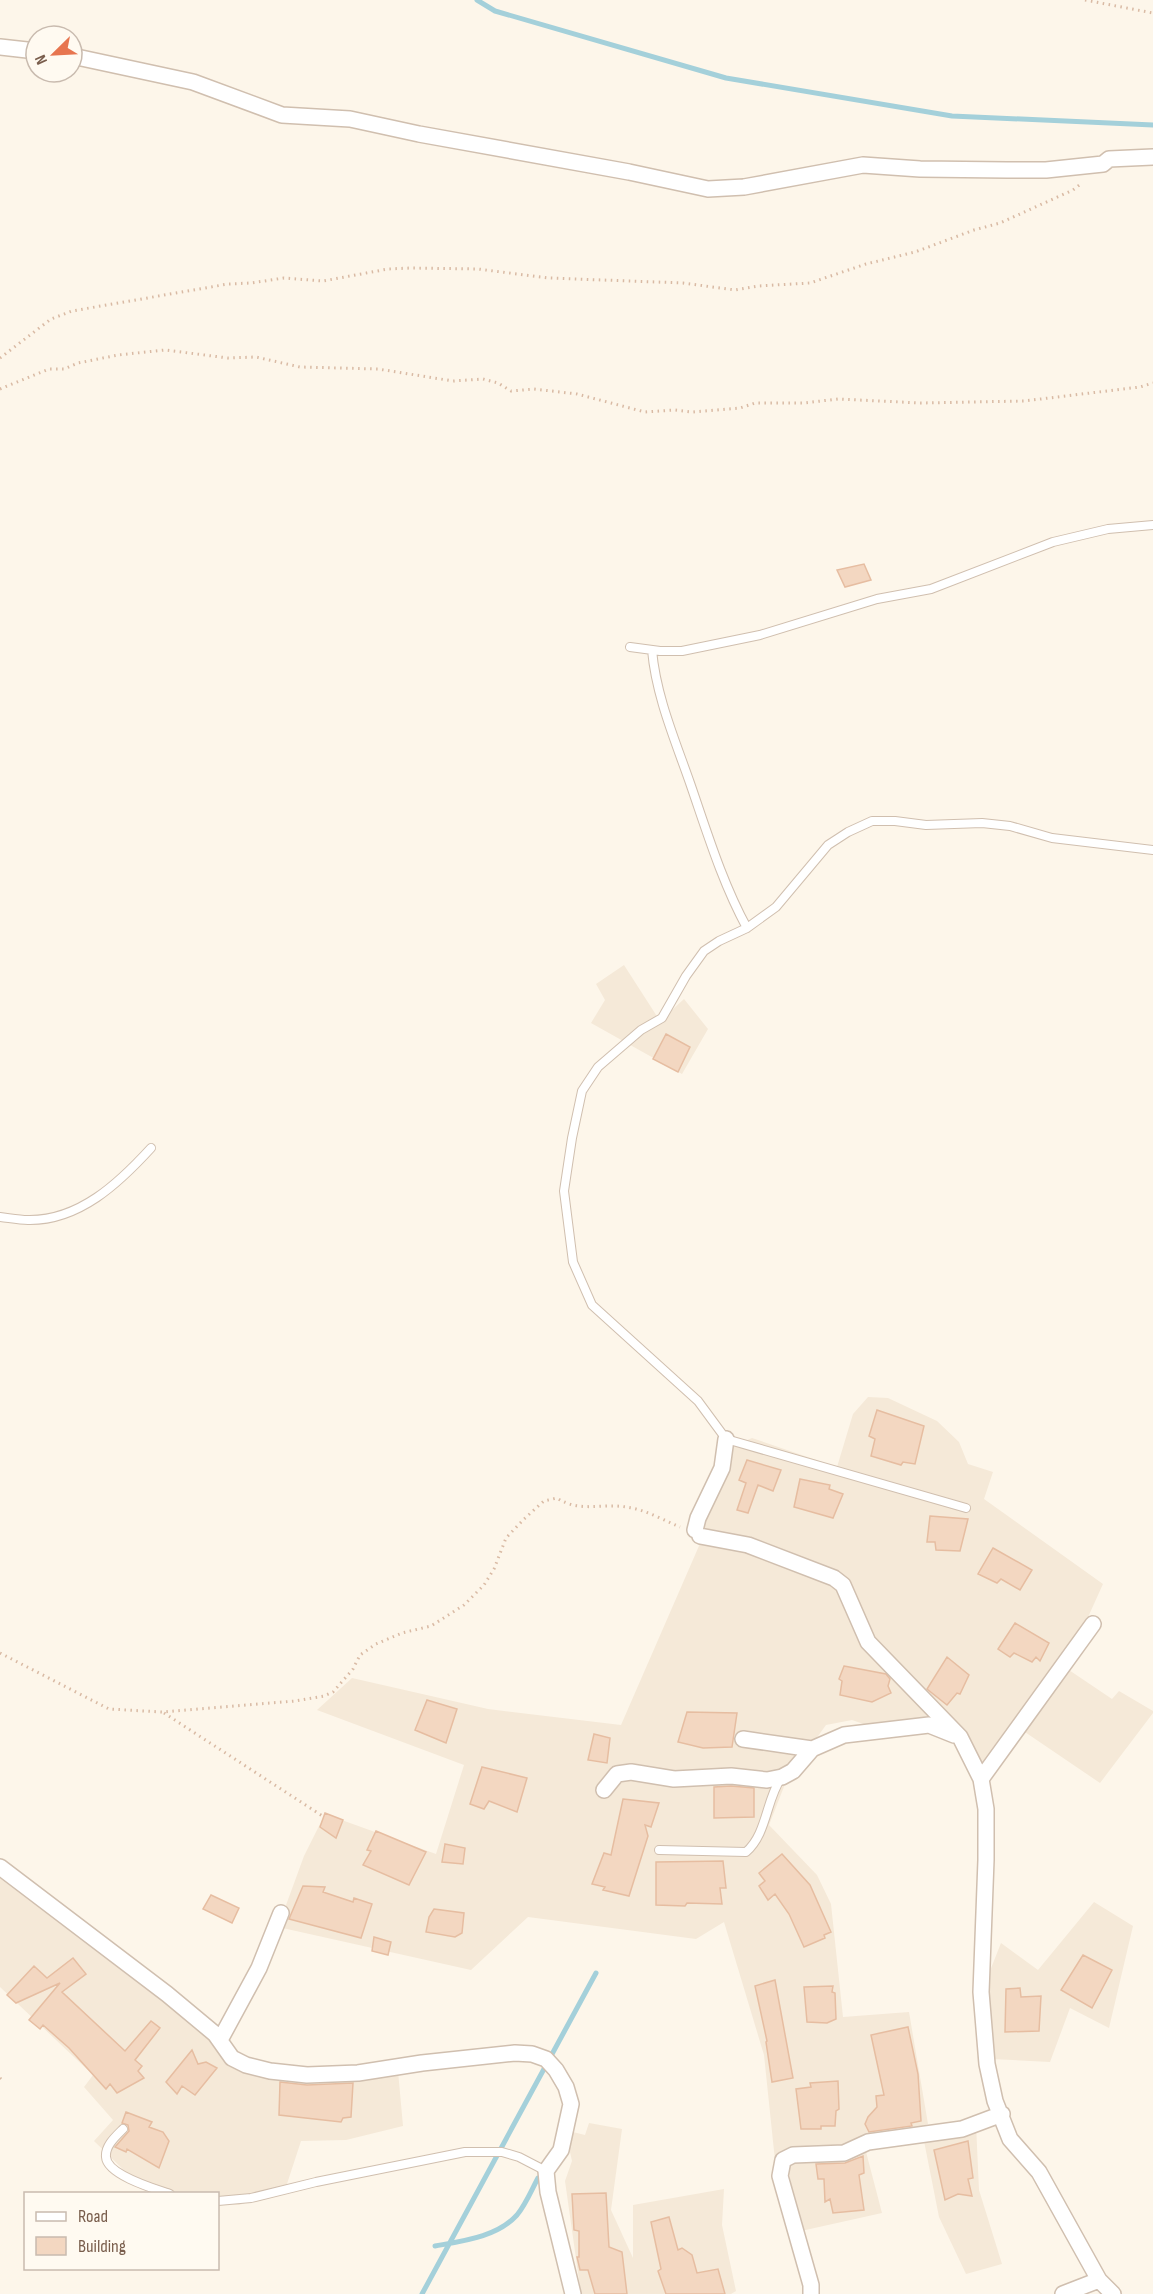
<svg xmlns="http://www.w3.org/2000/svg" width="1153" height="2294" viewBox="0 0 1153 2294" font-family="'Sofia Sans Condensed',sans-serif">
<rect width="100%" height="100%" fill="#fdf6ea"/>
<!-- residential -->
<path fill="#f5e9d8" d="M624 965 660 1021 684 999 708 1029 682 1074 591 1023 605 1000 596 984Z
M868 1397 888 1398 937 1421 959 1442 968 1464 993 1472 984 1499 1103 1584 1070 1657 1063 1666 1112 1699 1119 1691 1153 1711V1713L1100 1783 1019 1728 984 1776 932 1715 878 1729 852 1720 826 1725 787 1779 769 1825 817 1875 831 1904 843 2017 909 2012 928 2124 865 2148 882 2213 801 2231 788 2169 776 2170 764 2055 724 1922 696 1939 528 1917 471 1970 278 1927 304 1856 325 1814 436 1854 464 1765 317 1710 352 1678 488 1709 621 1725 702 1539 707 1486 717 1487 734 1446 752 1438 837 1467 853 1414Z
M0 1870 245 2065 398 2071 403 2126 346 2140 301 2141 285 2190 239 2205 218 2203V2194L170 2193 134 2180 94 2141 113 2120 84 2087 93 2075 0 1987Z
M1094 1902 1133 1926 1109 2028 1070 2008 1050 2062 991 2059 982 1991 1001 1943 1038 1970Z
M589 2123 622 2129 611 2210 633 2258V2205L724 2189 722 2225 736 2291 731 2294H581L565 2181 572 2161 565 2130 585 2135Z
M976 2124 979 2190 1002 2264 966 2274 939 2217 923 2136Z"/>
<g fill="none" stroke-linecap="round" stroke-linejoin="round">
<!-- stream -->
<path stroke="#a4d0da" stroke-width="5" d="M477 0 495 11 726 78 952 116 1153 125
M435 2246C463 2241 497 2237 517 2215 526 2204 531 2191 538 2178
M422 2294 596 1973"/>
</g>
<!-- building -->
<path fill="#f3d7c1" stroke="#e6bda1" stroke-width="1.5" d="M864 564 871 580 845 587 837 570Z
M666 1034 690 1047 678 1072 653 1059Z
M877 1410 924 1426 915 1464 903 1462 901 1465 871 1456 875 1439 869 1436Z
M747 1460 781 1470 773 1491 758 1485 748 1513 737 1510 746 1483 739 1480Z
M800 1479 830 1485 829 1489 843 1494 833 1518 794 1507Z
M930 1516 968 1519 960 1551 936 1550 935 1542H927Z
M993 1548 1032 1570 1020 1590 1001 1579 997 1583 978 1574Z
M1015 1623 1049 1643 1040 1661 1036 1657 1032 1662 1014 1653 1010 1657 998 1649Z
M947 1657 969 1675 960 1694 957 1693 947 1705 927 1689Z
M844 1666 886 1674 890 1679 888 1686 891 1693 872 1702 840 1695 842 1681 839 1679Z
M427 1700 457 1709 446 1743 415 1730Z
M687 1712 737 1713 732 1747 703 1748 678 1742Z
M594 1734 610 1738 607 1763 588 1760Z
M482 1767 527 1778 517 1812 489 1801 484 1809 470 1804Z
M731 1786 754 1788V1817L714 1818V1787Z
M623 1799 659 1803 651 1827 645 1825 648 1836 629 1896 603 1890 605 1887 592 1884 604 1853 611 1855Z
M325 1813 343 1820 336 1838 320 1827Z
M376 1831 426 1852 409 1885 363 1865 371 1851 367 1850Z
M445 1844 465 1848 463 1864 442 1862Z
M782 1854 810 1885 831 1932 824 1935 825 1938 804 1947 789 1914 775 1894 768 1900 759 1886 765 1881 759 1873Z
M723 1861 726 1888H720L722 1904 687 1903 685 1906 656 1905V1862Z
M303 1886 325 1887 323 1892 353 1902 354 1898 372 1904 361 1938 289 1919Z
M211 1895 239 1908 232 1923 203 1909Z
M434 1909 464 1913 462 1933 455 1937 426 1932 429 1917Z
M374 1937 391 1942 388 1955 372 1951Z
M1083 1955 1112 1970 1092 2008 1061 1990Z
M73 1958 86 1974 62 1992 125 2051 151 2021 160 2028 135 2060 142 2066 138 2071 144 2078 117 2093 110 2084 106 2089 69 2048 43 2025 40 2029 29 2020 60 1983 16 2003 7 1995 34 1966 47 1978Z
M775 1980 793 2078 772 2082 766 2042 767 2041 755 1986Z
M833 1986 832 1992 835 1993 836 2019 827 2023 807 2022 804 1987Z
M1020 1988 1021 1997 1041 1996 1039 2031 1005 2032 1006 1989Z
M908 2027 918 2074 921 2121 911 2123 912 2126 869 2132 865 2124 868 2117 877 2107 876 2096 884 2095 871 2035Z
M192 2050 198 2064 206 2062 217 2068 195 2095 182 2086 177 2094 166 2082Z
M838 2081 839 2109 836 2111 835 2126H821V2129H801L796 2089 811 2087 810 2083Z
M280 2082 307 2085 353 2083 351 2117 343 2118 341 2122 279 2115Z
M126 2112 152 2122 149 2127 163 2132 169 2141 159 2168 127 2149 126 2152 115 2147 129 2131 128 2125 122 2123Z
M968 2141 973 2178 968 2179 972 2196 958 2194 945 2200 934 2150Z
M863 2156 864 2173 859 2175 864 2210 833 2213 830 2199 825 2202 824 2179H818L816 2164 845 2163Z
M606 2193 609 2247 622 2252 627 2294H595L588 2270H580L577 2257H579V2231L574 2230 572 2194Z
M669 2217 678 2250 682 2248 692 2255 697 2273 718 2269 725 2294H666L658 2271 661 2269 651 2222Z"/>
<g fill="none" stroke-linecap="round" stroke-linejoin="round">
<defs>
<path id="service" d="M630 647 660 651H682L760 635 877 599 931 589 1053 542 1108 529 1153 525
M652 650C656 696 675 740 690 783 707 832 722 882 747 928
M0 1217C9 1218 19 1220 28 1220 79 1221 119 1183 151 1148
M966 1508 726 1439 698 1401 592 1305 573 1262 564 1191 572 1138 582 1091 598 1067 641 1030 662 1018 686 976 704 951 719 941 747 928 776 907 828 845 848 832 872 821H895L926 825 982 823 1010 826 1052 838 1153 850
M659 1850 746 1852C767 1834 766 1800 781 1778
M123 2129C115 2137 105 2146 106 2157 107 2175 155 2189 170 2194
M218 2201 251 2198 316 2182 465 2152H502L519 2157 546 2171"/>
<path id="minor" d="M0 47 36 51
M72 56 193 82 282 115 350 119 419 134 629 172 708 189 744 187 863 165 920 169 1007 170H1046L1103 164 1109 159 1153 157
M695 1530 698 1518 722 1468 726 1439
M700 1536 748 1545 834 1578 843 1585 868 1642 960 1737 981 1779 986 1809V1860L981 1992 987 2064 995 2101 1010 2139 1039 2172 1099 2280 1113 2294
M743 1739 812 1749
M981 1779 1093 1624
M604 1790 617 1774 631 1772 674 1779 731 1776 767 1780 782 1777 793 1771 812 1749 844 1735 929 1725 954 1735
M0 1867 167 1994 215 2034 232 2058 246 2065 270 2071 307 2075 358 2073 422 2063 515 2053 532 2054 546 2059 556 2070 566 2087 571 2104 561 2150 546 2171 548 2192 573 2294
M220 2040 259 1968 281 1913
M811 2294V2285L780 2176 783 2160 793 2155 844 2153 868 2142 962 2129 1002 2114
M1063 2294 1099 2280"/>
</defs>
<!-- service casing -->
<use href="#service" stroke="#d0bfaf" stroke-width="10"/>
<!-- minor casing -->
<use href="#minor" stroke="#d0bfaf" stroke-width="18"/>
<!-- path -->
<path stroke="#d9baa4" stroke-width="3" stroke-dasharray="1.5 4.5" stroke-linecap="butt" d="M1085 0 1153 13
M0 358 51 319 72 311 228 284 251 283 284 278 323 281 388 269 411 268 478 269 549 278 683 283 735 290 758 286 810 283 866 264 915 252 974 230 1000 223 1073 190 1082 183
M0 389 49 369H64L78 363 118 355 165 350 228 358 256 357 300 367 378 369 453 381 483 379 498 383 511 391 534 389 577 394 645 412 675 410 692 412 740 408 755 403H804L838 399 921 403 1024 401 1140 387 1153 383
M0 1653 109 1709 162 1712 295 1701 324 1696 333 1692 353 1669 360 1655 376 1644 402 1633 431 1626 464 1605 484 1585 494 1569 506 1538 524 1519 544 1501 557 1498C580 1513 601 1503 626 1507 644 1509 663 1520 680 1527
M164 1713 324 1817
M0 2078 3 2081"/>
<!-- service -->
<use href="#service" stroke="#fff" stroke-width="8"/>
<!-- minor -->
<use href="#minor" stroke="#fff" stroke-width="15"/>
</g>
<!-- legend -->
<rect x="24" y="2192" width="195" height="78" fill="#fffaf1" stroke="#c9bbaf" stroke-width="1.5"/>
<rect x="36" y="2212" width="30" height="9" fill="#ffffff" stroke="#c9bbaf" stroke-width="1.5"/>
<text x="78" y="2222" font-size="18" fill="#795d4c">Road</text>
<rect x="36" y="2237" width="30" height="18" fill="#f3d7c1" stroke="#c9bbaf" stroke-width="1.5"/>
<text x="78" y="2252" font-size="18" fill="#795d4c">Building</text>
<!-- north arrow -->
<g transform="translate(54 54) rotate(246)"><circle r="28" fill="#fffaf1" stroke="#c9bbaf" stroke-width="1.5"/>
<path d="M0-4.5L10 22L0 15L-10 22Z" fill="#e7754f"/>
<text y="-9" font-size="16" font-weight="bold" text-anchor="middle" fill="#795d4c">N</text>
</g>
</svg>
